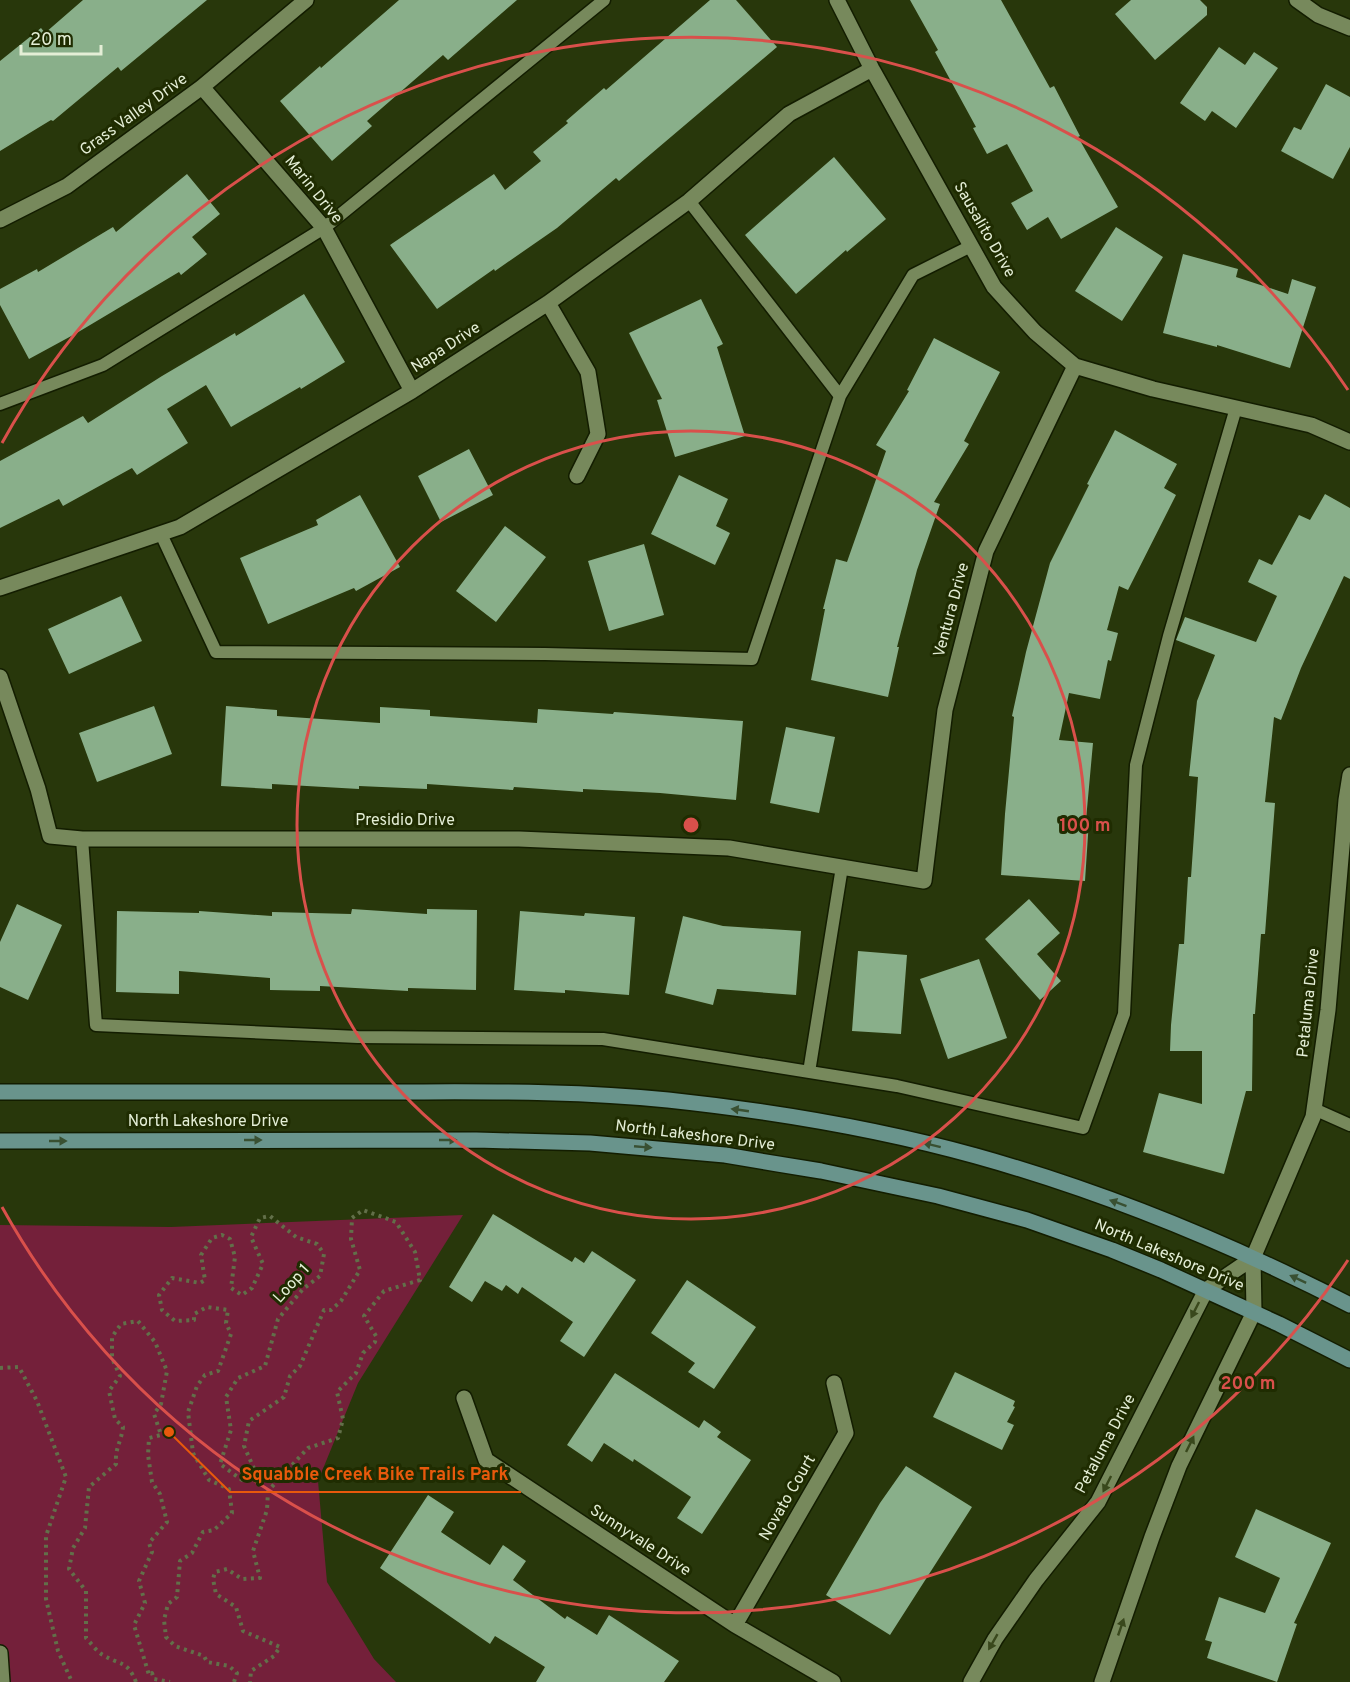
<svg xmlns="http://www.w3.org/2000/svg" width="1350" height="1682" viewBox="0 0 1350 1682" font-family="Overpass,sans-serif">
<rect width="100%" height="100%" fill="#28370b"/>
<!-- green -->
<path fill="#74203a" d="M463 1215 358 1383 318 1481 327 1582 374 1659 396 1682H0V1225L171 1227Z"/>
<!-- building -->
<path fill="#89af8a" d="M83 0H207L121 71 118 67 53 121 51 120 0 151V61L41 28 45 33Z
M399 0H517L448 60 443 55 367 121 372 126 332 161 280 101 320 66 321 68Z
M710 0H736L777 47 619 181 616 178 557 228 495 271 494 269 437 309 390 245 494 174 505 190 541 161 533 152 568 123 566 121 604 88 606 90Z
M910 0H1001L1050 88 1054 86 1080 136 1078 137 1118 207 1061 239 1048 217 1027 230 1011 203 1033 191 1007 144 987 154 973 128 976 127 935 52 938 50Z
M1131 0H1200L1207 7V15L1155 60 1115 14Z
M1219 47 1245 65 1254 52 1278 68 1236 128 1212 111 1205 121 1180 103Z
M1326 84 1350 97V147L1333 179 1281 151 1294 127 1301 130Z
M834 157 886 219 847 252 846 250 796 294 745 235Z
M187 174 220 214 192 237 207 254 181 275 179 272 75 334 29 359 0 305V289L37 269 38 272 113 227 116 232Z
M1116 227 1163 257 1122 321 1075 291Z
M1183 254 1238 269 1236 277 1288 294 1292 279 1316 287 1290 368 1217 345V347L1163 333Z
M304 294 345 362 301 389 300 387 231 427 206 385 167 409 188 443 137 475 132 468 63 506 59 499 0 528V461L83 416 88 423 162 376 235 333 236 336Z
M701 299 723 344 717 347 745 436 675 457 657 400 662 399 629 333Z
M934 338 1000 372 964 441 969 444 934 502 940 504 917 570 897 647H899L888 697 811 680 825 609H823L836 559 847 562 886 451 876 445 909 391 907 390Z
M1115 430 1177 464 1164 488 1176 495 1128 590 1119 586 1107 630 1118 633 1111 661 1108 660 1100 699 1069 693 1059 740 1093 743 1086 820H1089L1085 881 1001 875 1005 814 1014 717 1012 716 1026 652 1050 563 1089 485 1087 484Z
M469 449 493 495 441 522 418 476Z
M679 475 728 499 716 526 730 533 715 565 651 534Z
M1325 494 1350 508V579L1344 576 1301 668 1281 720 1274 717 1265 802 1275 803 1265 934H1261L1255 1014H1253L1252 1091H1246L1224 1174 1143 1152 1159 1093 1202 1104V1051H1170L1171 1025 1179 944H1184L1188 877H1191L1198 777 1189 776 1197 701 1215 655 1176 640 1185 617 1256 642 1277 596 1248 582 1259 559 1272 565 1299 515 1310 520Z
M360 495 400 567 356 591 354 588 268 624 240 558 318 525 316 520Z
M505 526 546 557 496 622 456 591Z
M644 544 664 615 609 631 588 561Z
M121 596 142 641 69 674 48 629Z
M154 706 172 754 97 782 79 733Z
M226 706 277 710V716L380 723V707L430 710V716L537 723 538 709 613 714 614 712 743 721 736 800 660 793 583 789V792L514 787 513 790 427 784V789L359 786V789L272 784V789L221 786Z
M786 727 835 737 819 813 770 803Z
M1029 899 1060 933 1037 954 1061 981 1040 1000 985 939Z
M17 904 62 925 28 1000 0 987V942Z
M352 909 427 914V909L477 910 476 990 408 988V991L320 986V991L270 990V978L179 971V994L116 992 117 911 199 913V911L272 916V912L351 914Z
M520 911 584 916 585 913 635 917 629 995 565 990V993L514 990Z
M683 916 723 926 801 931 796 995 717 989 713 1005 665 993Z
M858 951 907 955 901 1034 852 1031Z
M979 959 1007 1038 948 1059 920 979Z
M493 1214 572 1262 575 1257 584 1263 592 1251 636 1280 584 1357 560 1341 573 1322 522 1287 518 1294 506 1285 502 1291 485 1281 472 1302 449 1287Z
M687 1280 756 1327 714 1389 688 1372 695 1363 651 1333Z
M955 1372 1015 1401 1013 1406 1015 1407 1007 1422 1014 1425 1002 1450 933 1417Z
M615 1373 699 1428 704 1420 721 1432 717 1437 751 1460 702 1534 677 1518 691 1497 634 1459 633 1462 604 1443 592 1462 567 1445Z
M906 1466 972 1507 890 1635 826 1595 880 1503Z
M428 1495 454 1512 441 1532 490 1565 503 1545 526 1561 513 1580 565 1619 567 1616 597 1635 609 1615 679 1661 664 1682H536L545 1667 495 1636 490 1644 380 1568Z
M1256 1509 1331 1543 1294 1623 1297 1624 1277 1682 1207 1658 1212 1642 1205 1640 1219 1597 1265 1613 1280 1578 1235 1557Z"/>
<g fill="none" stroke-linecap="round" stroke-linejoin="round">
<defs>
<path id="service" d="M840 396 913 275 971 246
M0 404 103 365 324 228 604 0
M161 534 216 652 545 654 752 659 840 396 689 201
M82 839 96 1025 358 1037 603 1039 897 1086 1083 1128 1124 1014 1136 765 1169 636 1236 408
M809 1072 842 867
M1314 1109 1350 1125"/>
<path id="minor" d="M837 0 872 69 994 287 1035 332 1075 366 1153 389 1311 425 1350 442
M1297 0 1318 15 1350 28
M202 87 324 228 412 391
M0 220 67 186 202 87 306 0
M548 303 588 372 598 434 577 476
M0 588 180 527 412 391 548 303 689 201 789 114 872 69
M0 677 38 789 50 836 82 839H519L729 848 924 881 945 710 986 551 1075 366
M464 1398 486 1460 735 1625 833 1682
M735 1625 846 1433 834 1383
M0 1653 2 1682
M971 1682 995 1639 1036 1580 1098 1502 1206 1290 1253 1258
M1102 1682 1152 1537 1179 1466 1254 1312 1253 1258 1313 1117 1328 1010 1346 800 1350 775"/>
<path id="secondary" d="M0 1092C128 1092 255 1092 383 1092 478 1092 573 1090 668 1100 771 1111 875 1128 976 1156 1105 1192 1231 1244 1350 1305
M0 1141 476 1140 590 1143 725 1155 778 1164 821 1171 938 1196 1027 1220 1112 1250 1161 1270 1279 1324 1350 1360"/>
</defs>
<!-- service casing -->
<use href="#service" stroke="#131d00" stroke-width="15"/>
<!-- minor casing -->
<use href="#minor" stroke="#131d00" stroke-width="18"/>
<!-- secondary casing -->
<use href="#secondary" stroke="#131d00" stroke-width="18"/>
<!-- path -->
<path stroke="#626f49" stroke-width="4" stroke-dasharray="3 4.5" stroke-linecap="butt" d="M0 1368 19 1367 37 1401 66 1477 46 1536V1599L58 1651 72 1682
M136 1682C127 1660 121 1666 103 1655 97 1652 91 1643 86 1638V1591L69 1569 73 1548 85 1528 89 1487 116 1464C115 1447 121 1443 123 1427L115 1419 109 1391 120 1376 112 1358V1337L121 1324 138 1321 155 1342 167 1371 161 1404 154 1414 161 1435 149 1438 148 1455 152 1482 160 1494 167 1522 149 1543 152 1552 139 1581 145 1603 134 1625 149 1675 152 1673 154 1679 170 1682
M234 1682 237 1673 229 1666 207 1662 204 1656 175 1646 166 1637 164 1620 168 1604 177 1597 180 1561 192 1553 203 1532 214 1530 232 1513 229 1489 209 1480 193 1453 188 1412 197 1386 205 1375 218 1371 231 1334 226 1323 228 1310 207 1307 194 1314V1320L175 1321 162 1310 159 1295 172 1278 200 1283 205 1280 201 1255 212 1238 222 1235 230 1239 235 1257 231 1288 242 1295 252 1288 263 1264 251 1237 260 1218 270 1216 296 1237 317 1244 324 1254 320 1276 303 1289 278 1319 265 1366 238 1378 226 1397 231 1430 220 1464 242 1480 256 1473 244 1446 249 1421 284 1397 290 1376 300 1366 324 1310H331L341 1301 360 1270 351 1239 352 1218 363 1210 396 1222 415 1252 420 1280 384 1291 364 1316 376 1336 375 1342 363 1353 356 1373 337 1392 343 1419 338 1438 308 1448 268 1491 267 1510 253 1551 260 1578 242 1579 227 1569 215 1572 213 1579 216 1594 236 1607 243 1631 280 1647 274 1656 251 1671 250 1682"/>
<!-- service -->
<use href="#service" stroke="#77895c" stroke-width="12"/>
<!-- minor -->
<use href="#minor" stroke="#77895c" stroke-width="15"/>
<!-- secondary -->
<use href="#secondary" stroke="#69948c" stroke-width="15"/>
</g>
<!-- one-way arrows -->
<defs><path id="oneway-solid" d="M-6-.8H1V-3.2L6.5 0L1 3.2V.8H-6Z" transform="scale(1.5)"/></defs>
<g fill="#395032">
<use href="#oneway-solid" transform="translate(740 1110) rotate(-172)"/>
<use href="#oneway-solid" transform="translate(253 1140)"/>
<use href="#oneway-solid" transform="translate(448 1140)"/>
<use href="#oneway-solid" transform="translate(58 1141)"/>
<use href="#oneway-solid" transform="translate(932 1145) rotate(-166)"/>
<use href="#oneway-solid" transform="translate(643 1147) rotate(5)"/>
<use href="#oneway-solid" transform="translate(1118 1203) rotate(-160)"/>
<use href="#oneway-solid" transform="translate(1298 1279) rotate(-155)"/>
</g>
<g fill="#39481c">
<use href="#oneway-solid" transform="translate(1195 1310) rotate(117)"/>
<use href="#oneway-solid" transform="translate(1190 1444) rotate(-64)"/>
<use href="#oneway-solid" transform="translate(1107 1484) rotate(117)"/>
<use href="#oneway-solid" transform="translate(1121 1627) rotate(-71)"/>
<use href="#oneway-solid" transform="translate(993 1642) rotate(120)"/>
</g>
<!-- distance rings -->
<g fill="none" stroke="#d9504b" stroke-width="3">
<circle cx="691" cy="825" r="394"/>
<path d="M1348 1260A788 788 0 0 1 2 1207M2 443A788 788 0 0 1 1348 390"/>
</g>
<g text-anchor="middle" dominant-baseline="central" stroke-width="6" stroke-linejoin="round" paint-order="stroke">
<!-- street labels -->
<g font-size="16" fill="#e4eed6" stroke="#1f2c01">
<text transform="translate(134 115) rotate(-36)">Grass Valley Drive</text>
<text transform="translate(313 190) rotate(51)">Marin Drive</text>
<text transform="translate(984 230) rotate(60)">Sausalito Drive</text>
<text transform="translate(446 348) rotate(-33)">Napa Drive</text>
<text transform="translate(952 610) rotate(-75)">Ventura Drive</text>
<text x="405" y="821">Presidio Drive</text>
<text transform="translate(1309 1003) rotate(-84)">Petaluma Drive</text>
<text x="208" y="1122">North Lakeshore Drive</text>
<text transform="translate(695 1136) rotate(7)">North Lakeshore Drive</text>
<text transform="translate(1169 1256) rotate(23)">North Lakeshore Drive</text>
<text transform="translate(292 1284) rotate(-48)">Loop 1</text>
<text transform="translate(1106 1444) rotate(-62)">Petaluma Drive</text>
<text transform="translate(788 1498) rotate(-60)">Novato Court</text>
<text transform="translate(640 1541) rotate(33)">Sunnyvale Drive</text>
</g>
</g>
<circle cx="691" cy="825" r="9" fill="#d9504b" stroke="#1f2c01" stroke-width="3"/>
<g font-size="18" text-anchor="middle" font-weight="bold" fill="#d9504b" stroke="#1f2c01" stroke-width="6" stroke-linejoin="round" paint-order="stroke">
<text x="1085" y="831">100 m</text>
<text x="1248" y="1389">200 m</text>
</g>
<!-- callouts -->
<path fill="none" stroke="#e8590c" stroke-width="2" d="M169 1432L230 1492H521"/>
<circle fill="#e8590c" stroke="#1f2c01" stroke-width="2" cx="169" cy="1432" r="6"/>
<g font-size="18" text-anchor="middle" font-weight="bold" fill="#e8590c" stroke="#1f2c01" stroke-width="6" stroke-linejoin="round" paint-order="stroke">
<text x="375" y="1480">Squabble Creek Bike Trails Park</text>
</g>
<!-- scale -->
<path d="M21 45v9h80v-9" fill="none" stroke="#e4eed6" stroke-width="3"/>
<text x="30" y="45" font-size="18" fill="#e4eed6" stroke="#1f2c01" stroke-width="4.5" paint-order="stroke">20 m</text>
</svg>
